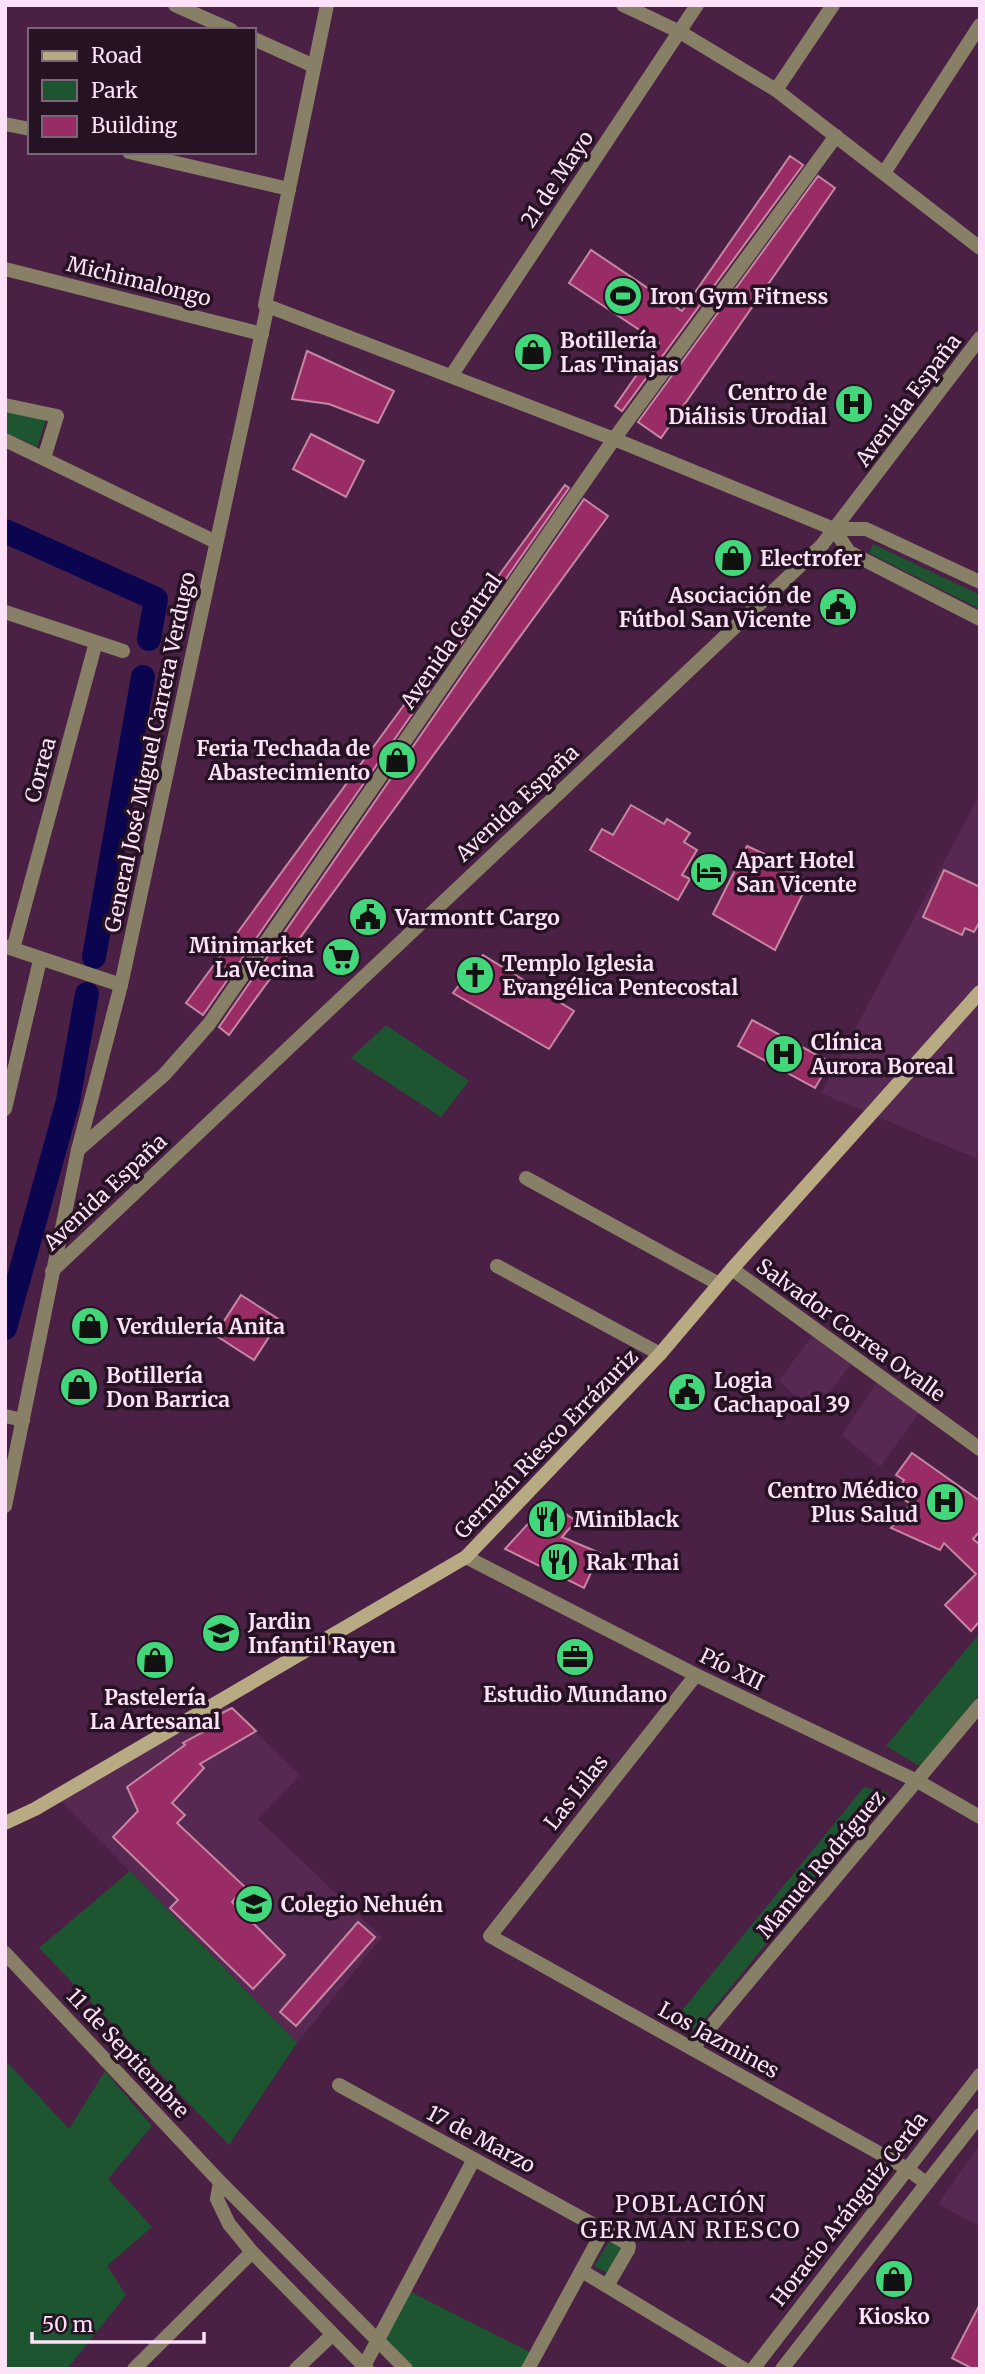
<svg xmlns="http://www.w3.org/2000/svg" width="985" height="2374" viewBox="0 0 985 2374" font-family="Merriweather,serif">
<rect width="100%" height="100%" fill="#4a2045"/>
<!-- built -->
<path fill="#572852" d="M980 794V1160L821 1093Z
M816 1330 855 1359 814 1413 779 1381Z
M880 1377 923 1408 880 1467 842 1435Z
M227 1705 300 1775 258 1819 382 1937 297 2043 60 1800Z
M980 2144V2227L938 2204Z"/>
<!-- green -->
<path fill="#1d5530" d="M5 410 46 420 37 447 5 432Z
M873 544 980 595V609L869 553Z
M386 1025 469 1081 441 1117 351 1058Z
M980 1633V1693L921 1767 886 1746Z
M864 1787 889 1793 695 2031 675 2019Z
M130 1871 297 2043 229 2145 39 1948Z
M5 2060 69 2129 105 2071 152 2126 108 2179 152 2227 107 2266 126 2295 67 2369H5Z
M609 2242 623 2248 607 2273 594 2266Z
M405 2289 542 2358 535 2369H406L380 2342Z"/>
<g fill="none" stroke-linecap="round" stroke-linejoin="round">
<!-- canal -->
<path stroke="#0b0550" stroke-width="24" d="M5 531 156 599 149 639
M94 957 143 677
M5 1328 68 1101 87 994"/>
</g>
<!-- building -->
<path fill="#992b65" stroke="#c687a2" stroke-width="2" d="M790 156 803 165 622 411 615 406 659 343 569 283 591 250 682 311Z
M818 176 835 188 661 438 638 422Z
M307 351 394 391 378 423 329 404 292 399Z
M311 434 364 461 346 497 293 469Z
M565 485 569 488 203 1015 186 1003Z
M584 499 608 516 229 1035 219 1027Z
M631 805 664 824 667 819 690 833 684 842 697 850 682 875 690 879 678 900 590 850 602 829 613 835Z
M747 846 771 857 769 861 809 881 775 950 713 914Z
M944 870 980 887V921L974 932 965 928 962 935 923 917Z
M483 955 574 1011 549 1049 453 993Z
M752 1020 830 1062 815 1088 738 1046Z
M241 1295 280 1320 254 1360 215 1335Z
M912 1453 980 1501V1531L973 1539 980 1545V1621L971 1631 945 1605 976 1574 944 1543 940 1550 891 1528 911 1504 894 1494 904 1480 896 1475Z
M548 1502 576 1521 562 1537 600 1553 584 1588 505 1549Z
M232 1708 256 1731 200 1764 204 1768 172 1803 185 1815 177 1823 245 1887 232 1902 285 1955 253 1989 170 1908 178 1900 113 1837 138 1811 127 1787 185 1745 183 1743 210 1728 206 1721Z
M358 1922 375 1937 296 2026 280 2012Z
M980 2304V2369H973L952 2358Z"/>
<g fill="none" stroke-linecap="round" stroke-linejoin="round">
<!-- minor -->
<path stroke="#877f66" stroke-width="14" d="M175 5 231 30
M623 5 680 32 776 90 980 248
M254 39 314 66
M776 90 833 5
M5 124 30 129
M129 152 289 189
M884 173 980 25
M5 269 262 334
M451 376 697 5
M5 405 57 416 44 458
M5 440 216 542
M5 612 123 651
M7 947 121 985
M13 949 96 642
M5 1109 40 960
M78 1150 164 1075 209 1024 614 439 836 136
M526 1178 719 1284
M497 1266 660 1354
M732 1269 980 1449
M5 1416 23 1420
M466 1557 696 1675 919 1782 980 1817
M696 1675 490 1936 906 2168 926 2183
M692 2049 980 1705
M339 2085 625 2242 629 2246 628 2250 607 2286
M582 2271 744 2369
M364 2366 474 2159
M134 2369 252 2252
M296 2369 332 2335
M528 2369 604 2229"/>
<!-- tertiary -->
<path stroke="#877f66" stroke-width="14" d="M265 305 614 439 834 529H866L980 582
M834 529 849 552 980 619
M52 1271 822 545 980 338
M5 1506 78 1150 121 985 267 309 265 305 327 5
M5 1953 220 2182 406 2369
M220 2182 217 2199 229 2224 252 2252 367 2369
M753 2369 980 2075
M782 2369 980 2115"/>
<!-- secondary -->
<path stroke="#b8aa82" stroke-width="14" d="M5 1823 35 1809 466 1557 660 1354 732 1269 980 992"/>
</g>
<!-- icons -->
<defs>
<symbol id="stadium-disc" viewBox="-11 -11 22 22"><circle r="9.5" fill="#43d77b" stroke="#251323"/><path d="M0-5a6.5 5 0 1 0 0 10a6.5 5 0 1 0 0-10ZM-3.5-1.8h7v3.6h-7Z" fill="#111"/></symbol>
<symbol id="shop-disc" viewBox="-11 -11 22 22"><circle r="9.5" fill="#43d77b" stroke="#251323"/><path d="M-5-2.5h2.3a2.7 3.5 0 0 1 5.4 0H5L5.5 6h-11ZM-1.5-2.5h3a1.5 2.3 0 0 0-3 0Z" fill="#111"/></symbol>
<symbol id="hospital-disc" viewBox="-11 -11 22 22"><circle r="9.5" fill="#43d77b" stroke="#251323"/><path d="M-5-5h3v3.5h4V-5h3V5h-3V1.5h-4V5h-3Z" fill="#111"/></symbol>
<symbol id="civic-disc" viewBox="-11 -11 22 22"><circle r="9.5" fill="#43d77b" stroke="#251323"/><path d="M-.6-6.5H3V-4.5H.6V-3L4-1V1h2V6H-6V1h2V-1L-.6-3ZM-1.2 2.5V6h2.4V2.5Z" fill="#111"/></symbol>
<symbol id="hotel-disc" viewBox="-11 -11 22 22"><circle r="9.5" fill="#43d77b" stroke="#251323"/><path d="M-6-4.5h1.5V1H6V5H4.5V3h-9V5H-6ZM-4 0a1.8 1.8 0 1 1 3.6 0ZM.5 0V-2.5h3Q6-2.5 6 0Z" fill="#111"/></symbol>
<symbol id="supermarket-disc" viewBox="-11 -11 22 22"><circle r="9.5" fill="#43d77b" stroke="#251323"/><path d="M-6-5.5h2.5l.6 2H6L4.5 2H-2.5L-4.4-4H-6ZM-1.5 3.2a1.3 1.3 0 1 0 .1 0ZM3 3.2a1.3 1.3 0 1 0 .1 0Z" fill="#111"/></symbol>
<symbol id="church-disc" viewBox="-11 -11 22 22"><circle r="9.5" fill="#43d77b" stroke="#251323"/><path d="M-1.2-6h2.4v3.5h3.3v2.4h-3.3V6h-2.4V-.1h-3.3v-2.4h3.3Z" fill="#111"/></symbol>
<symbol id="restaurant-disc" viewBox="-11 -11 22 22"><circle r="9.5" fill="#43d77b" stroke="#251323"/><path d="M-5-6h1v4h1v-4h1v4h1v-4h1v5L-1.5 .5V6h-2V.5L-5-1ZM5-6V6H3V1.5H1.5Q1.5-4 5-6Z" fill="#111"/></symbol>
<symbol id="school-disc" viewBox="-11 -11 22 22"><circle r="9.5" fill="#43d77b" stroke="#251323"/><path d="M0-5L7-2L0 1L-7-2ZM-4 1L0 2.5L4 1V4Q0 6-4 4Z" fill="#111"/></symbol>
<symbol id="office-disc" viewBox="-11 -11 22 22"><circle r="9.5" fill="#43d77b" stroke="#251323"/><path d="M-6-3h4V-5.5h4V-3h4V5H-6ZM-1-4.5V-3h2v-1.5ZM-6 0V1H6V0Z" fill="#111"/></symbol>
</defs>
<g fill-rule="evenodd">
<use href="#stadium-disc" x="601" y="274" width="44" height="44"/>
<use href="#shop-disc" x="511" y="330" width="44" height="44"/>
<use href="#hospital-disc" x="832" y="382" width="44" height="44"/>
<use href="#shop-disc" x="711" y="536" width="44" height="44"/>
<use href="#civic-disc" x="816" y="585" width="44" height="44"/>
<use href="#shop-disc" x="375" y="738" width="44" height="44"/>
<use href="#hotel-disc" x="687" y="850" width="44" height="44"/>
<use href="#civic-disc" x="346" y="895" width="44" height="44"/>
<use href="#supermarket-disc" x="319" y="935" width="44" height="44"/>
<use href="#church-disc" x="453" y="953" width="44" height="44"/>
<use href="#hospital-disc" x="762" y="1032" width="44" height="44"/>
<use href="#shop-disc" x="68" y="1304" width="44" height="44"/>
<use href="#shop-disc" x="57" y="1365" width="44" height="44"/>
<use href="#civic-disc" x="665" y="1370" width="44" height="44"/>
<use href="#hospital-disc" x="923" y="1480" width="44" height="44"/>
<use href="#restaurant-disc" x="525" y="1497" width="44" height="44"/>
<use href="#restaurant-disc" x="537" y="1540" width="44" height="44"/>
<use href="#school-disc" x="199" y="1611" width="44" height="44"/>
<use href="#office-disc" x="553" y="1635" width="44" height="44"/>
<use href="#shop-disc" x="133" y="1638" width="44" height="44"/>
<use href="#school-disc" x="232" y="1882" width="44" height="44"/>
<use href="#shop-disc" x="872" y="2257" width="44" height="44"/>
</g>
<g text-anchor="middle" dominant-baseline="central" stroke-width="7" stroke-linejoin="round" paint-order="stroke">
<!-- street labels -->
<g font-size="21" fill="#fde1f8" stroke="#251323">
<text transform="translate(557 179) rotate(-56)">21 de Mayo</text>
<text transform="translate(139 281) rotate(14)">Michimalongo</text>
<text transform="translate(908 400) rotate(-53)">Avenida España</text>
<text transform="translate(451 641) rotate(-55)">Avenida Central</text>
<text transform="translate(150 752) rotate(-78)">General José Miguel Carrera Verdugo</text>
<text transform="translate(40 770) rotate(-75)">Correa</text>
<text transform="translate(517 803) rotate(-43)">Avenida España</text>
<text transform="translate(105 1192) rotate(-43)">Avenida España</text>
<text transform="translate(851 1330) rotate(36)">Salvador Correa Ovalle</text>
<text transform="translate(546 1444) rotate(-46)">Germán Riesco Errázuriz</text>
<text transform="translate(732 1669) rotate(26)">Pío XII</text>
<text transform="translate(576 1792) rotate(-52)">Las Lilas</text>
<text transform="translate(821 1864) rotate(-50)">Manuel Rodríguez</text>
<text transform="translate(719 2040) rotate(29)">Los Jazmines</text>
<text transform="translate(128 2053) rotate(47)">11 de Septiembre</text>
<text transform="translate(481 2139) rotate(28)">17 de Marzo</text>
<text transform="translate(849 2209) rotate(-52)">Horacio Aránguiz Cerda</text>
</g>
<!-- poi labels -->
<g font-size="21" font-weight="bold" fill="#fde1f8" stroke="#251323" text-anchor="start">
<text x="650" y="296">Iron Gym Fitness</text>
<text x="560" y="340">Botillería<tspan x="560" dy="24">Las Tinajas</tspan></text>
<text x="827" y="392" text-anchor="end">Centro de<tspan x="827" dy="24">Diálisis Urodial</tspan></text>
<text x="760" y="558">Electrofer</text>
<text x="811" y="595" text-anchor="end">Asociación de<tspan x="811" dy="24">Fútbol San Vicente</tspan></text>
<text x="370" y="748" text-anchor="end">Feria Techada de<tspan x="370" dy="24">Abastecimiento</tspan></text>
<text x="736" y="860">Apart Hotel<tspan x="736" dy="24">San Vicente</tspan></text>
<text x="395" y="917">Varmontt Cargo</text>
<text x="314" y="945" text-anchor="end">Minimarket<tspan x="314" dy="24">La Vecina</tspan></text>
<text x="502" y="963">Templo Iglesia<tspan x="502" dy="24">Evangélica Pentecostal</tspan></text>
<text x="811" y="1042">Clínica<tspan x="811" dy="24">Aurora Boreal</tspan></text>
<text x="117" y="1326">Verdulería Anita</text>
<text x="106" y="1375">Botillería<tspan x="106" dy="24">Don Barrica</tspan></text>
<text x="714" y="1380">Logia<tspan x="714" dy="24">Cachapoal 39</tspan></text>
<text x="918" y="1490" text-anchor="end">Centro Médico<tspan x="918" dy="24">Plus Salud</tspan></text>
<text x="574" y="1519">Miniblack</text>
<text x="586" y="1562">Rak Thai</text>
<text x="248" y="1621">Jardin<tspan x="248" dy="24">Infantil Rayen</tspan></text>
<text x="575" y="1694" text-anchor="middle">Estudio Mundano</text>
<text x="155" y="1697" text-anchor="middle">Pastelería<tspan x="155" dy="24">La Artesanal</tspan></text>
<text x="281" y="1904">Colegio Nehuén</text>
<text x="894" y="2316" text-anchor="middle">Kiosko</text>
</g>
<!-- neighbourhood labels -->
<g font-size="23" letter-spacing="2" fill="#fde1f8" stroke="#251323">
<text x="691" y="2203">POBLACIÓN<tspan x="691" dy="26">GERMAN RIESCO</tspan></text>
</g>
</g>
<!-- border -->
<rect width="985" height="2374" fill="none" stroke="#fde1f8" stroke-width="14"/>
<!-- legend -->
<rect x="28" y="28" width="228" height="126" fill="#251323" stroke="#7b6578" stroke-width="2"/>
<rect x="42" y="51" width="35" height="10" fill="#b8aa82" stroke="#7b6578" stroke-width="2"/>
<text x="91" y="63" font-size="21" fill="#fde1f8">Road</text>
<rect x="42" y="80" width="35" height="21" fill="#1d5530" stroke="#7b6578" stroke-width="2"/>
<text x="91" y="98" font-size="21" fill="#fde1f8">Park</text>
<rect x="42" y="116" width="35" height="21" fill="#992b65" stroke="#7b6578" stroke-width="2"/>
<text x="91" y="133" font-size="21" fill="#fde1f8">Building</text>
<!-- scale -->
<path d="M32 2332v10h172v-10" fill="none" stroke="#fde1f8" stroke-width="3.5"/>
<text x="42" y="2332" font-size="21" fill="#fde1f8" stroke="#251323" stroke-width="5" paint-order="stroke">50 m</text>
</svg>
